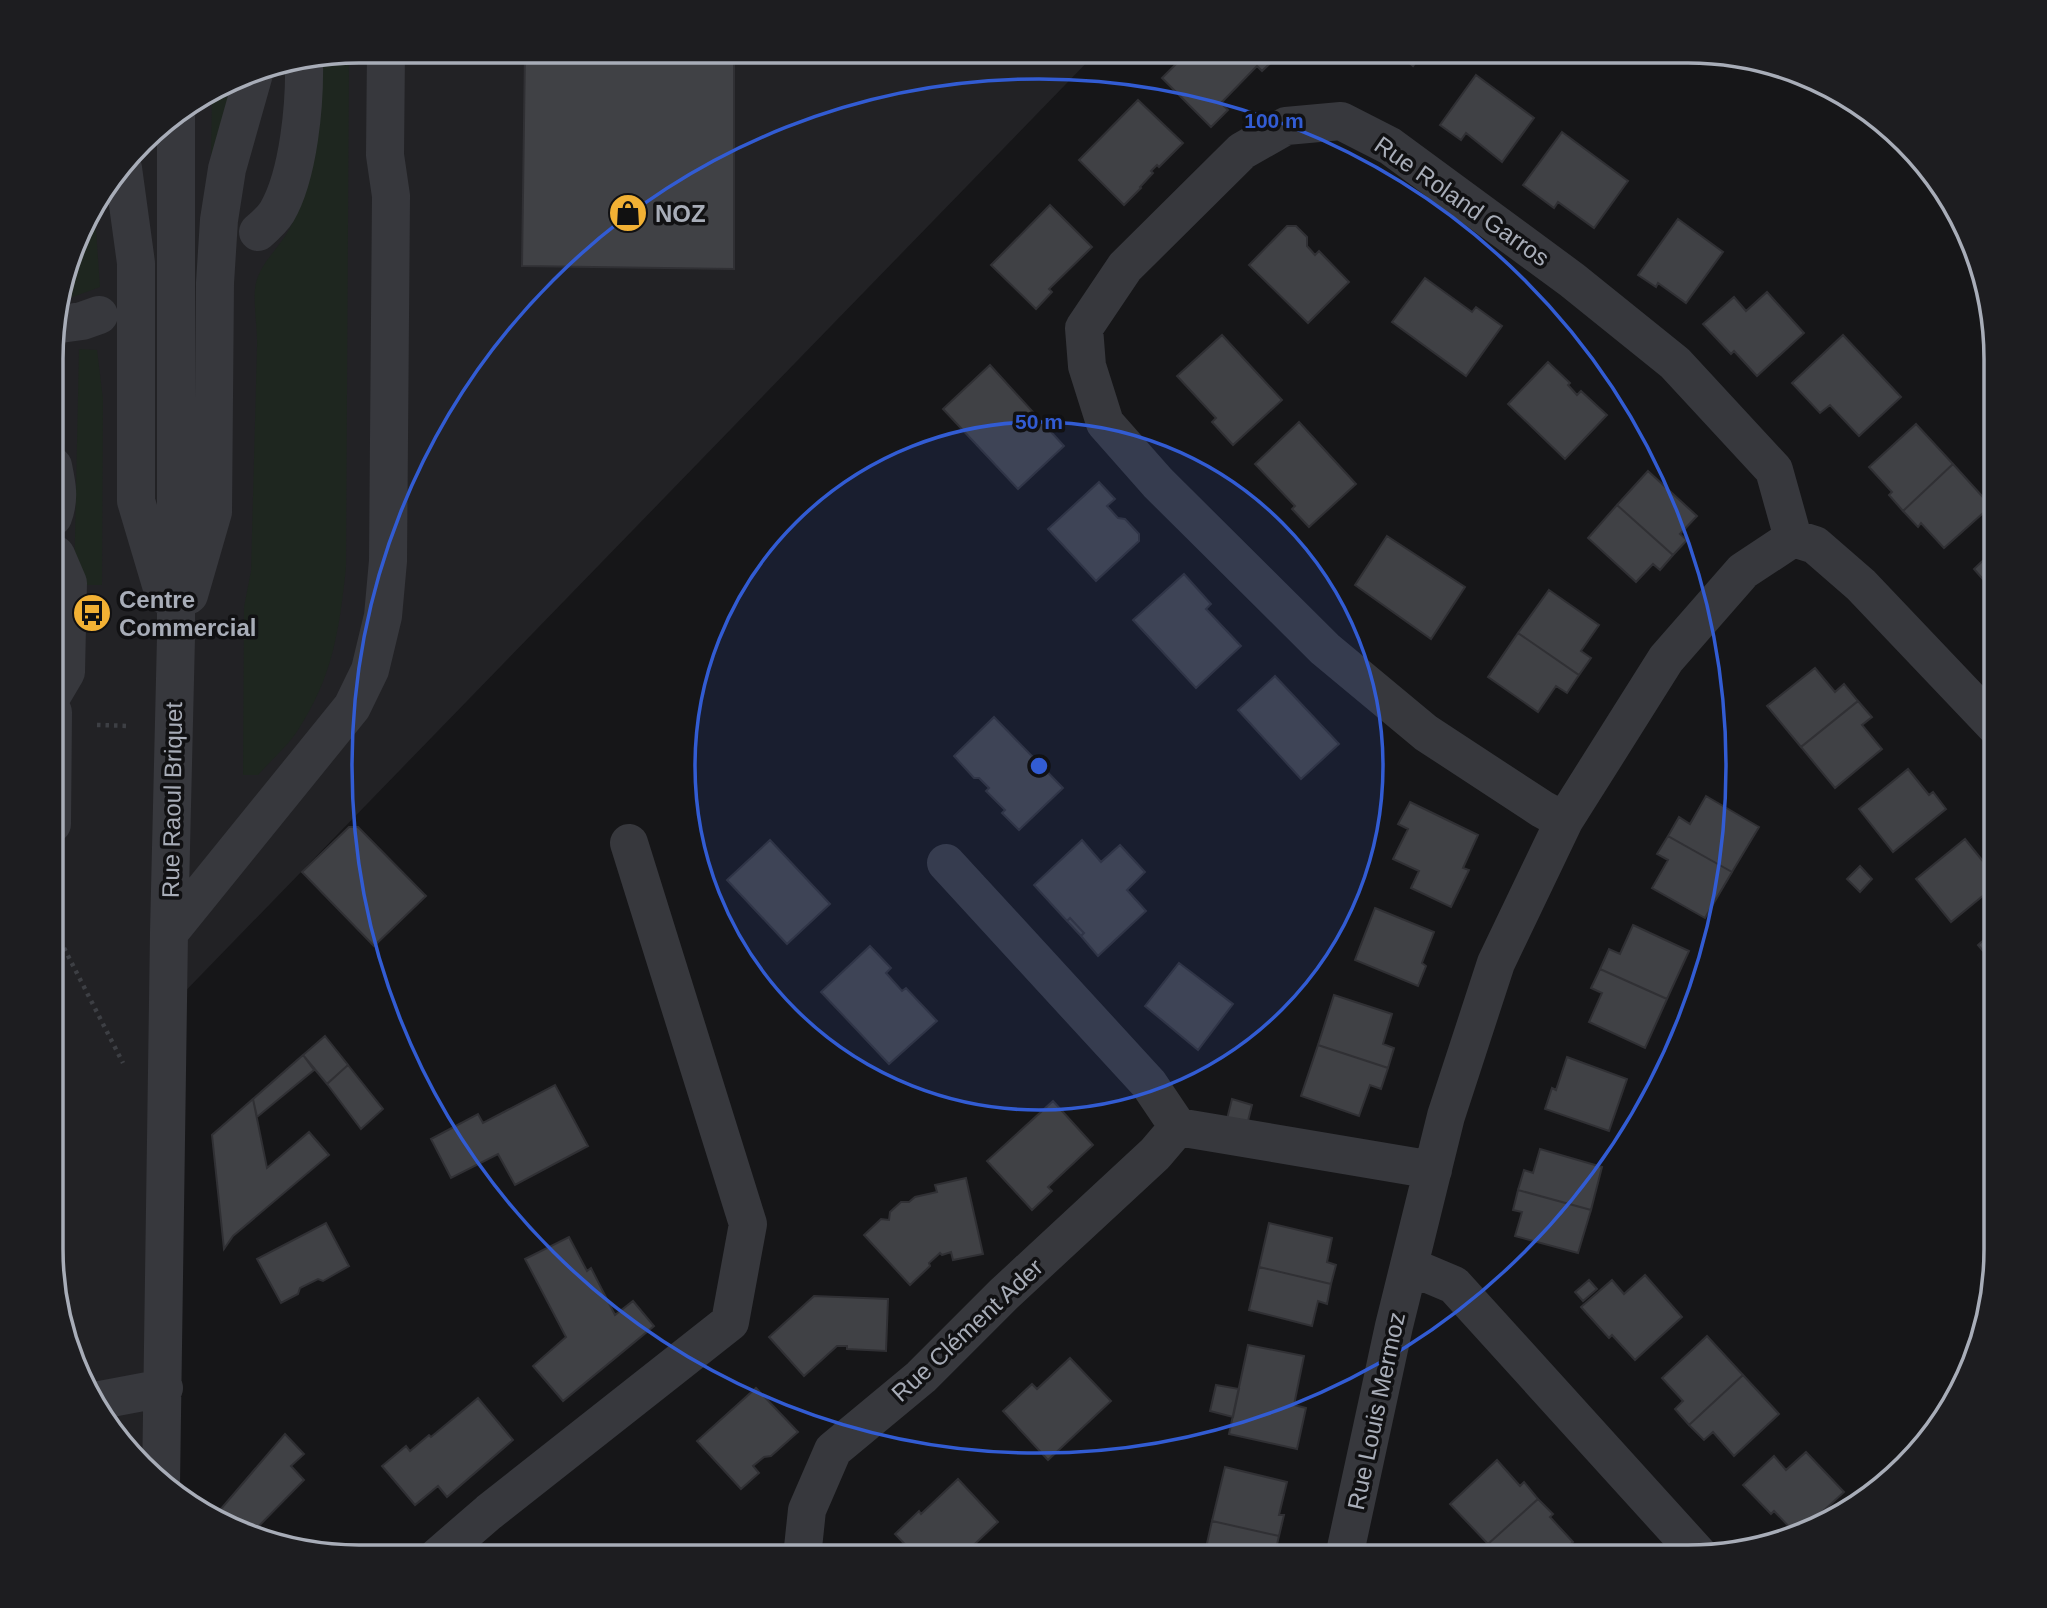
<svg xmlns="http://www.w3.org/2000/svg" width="2047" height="1608" viewBox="0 0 2047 1608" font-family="Arial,sans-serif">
<rect width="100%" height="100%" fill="#161618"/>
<!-- built -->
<path fill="#222225" d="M359 51H1098L168 1009 156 1480 82 1385 51 1269 53 319 92 205 156 127 260 67Z"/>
<!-- green -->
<path fill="#1e261f" d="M349 52 346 568C339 631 333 676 298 730 288 746 271 760 258 775H243L244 607 251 571C253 496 255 422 257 347 258 330 252 297 256 283 261 262 280 247 290 228 318 171 321 120 321 57Z
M232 83 211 158 212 95Z
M91 208 96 230 100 287 59 302Z
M79 349 97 350 103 399 102 585H74Z"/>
<!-- building -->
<path fill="#404145" stroke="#303034" stroke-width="2" d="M525 51H734V269L522 266Z
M1189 51H1281L1282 52 1262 71 1257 66 1221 103 1228 110 1211 127 1162 78Z
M1395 51H1424L1413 66Z
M1476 75 1534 118 1502 162 1466 133 1461 140 1440 125Z
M1138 100 1183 143 1159 167 1157 165 1151 171 1153 173 1140 187 1141 188 1124 205 1079 160Z
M1562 132 1628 181 1594 228 1558 202 1554 208 1523 185Z
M1050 205 1092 247 1049 289 1052 292 1036 309 991 265Z
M1678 219 1723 252 1686 303 1658 283 1656 287 1638 275Z
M1287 226H1296L1307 237V246L1315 255 1319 251 1349 282 1308 323 1249 265Z
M1425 278 1472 312 1476 307 1502 326 1466 376 1392 322Z
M1767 292 1804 333 1757 376 1734 351 1731 354 1703 324 1734 297 1746 311Z
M1222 335 1282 400 1233 445 1212 422 1216 418 1177 376Z
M1843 335 1901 397 1859 436 1830 405 1820 413 1792 383Z
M1548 362 1570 383 1568 385 1577 395 1581 391 1607 415 1565 459 1508 404Z
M990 365 1064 446 1018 489 943 409Z
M1299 422 1356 484 1309 527 1292 509 1295 506 1255 464Z
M1916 424 1953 464 1903 511 1889 495 1892 492 1869 467Z
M1953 464 1991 506 1944 548 1921 523 1918 527 1903 511Z
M1648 471 1697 516 1680 534 1687 540 1673 555 1617 505Z
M1099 482 1115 499 1107 506 1118 518 1125 519 1139 534V541L1096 581 1048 529Z
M1617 505 1673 555 1660 570 1653 564 1636 582 1588 538Z
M1387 536 1465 587 1431 639 1355 585Z
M1996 548V611L1986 600 1995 593 1974 569Z
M1184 574 1211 604 1206 609 1241 646 1196 688 1133 620Z
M1549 590 1599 625 1581 651 1591 658 1579 675 1518 633Z
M1518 633 1579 675 1567 693 1556 686 1538 712 1488 677Z
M1815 668 1835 692 1844 684 1858 701 1801 747 1767 706Z
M1275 676 1339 744 1301 779 1238 710Z
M1858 701 1872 717 1862 725 1882 749 1835 788 1801 747Z
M994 717 1063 788 1019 830 1002 813 1005 810 986 791 989 788 979 778H974L954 756Z
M1908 769 1929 795 1933 792 1946 809 1893 852 1859 809Z
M1706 796 1759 827 1732 872 1668 836 1679 817 1690 824Z
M1410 802 1478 835 1463 868 1469 870 1451 907 1411 888 1419 871 1393 859 1408 829 1398 824Z
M349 827H358L426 896 374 946 302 872Z
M1668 836 1732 872 1705 918 1652 888 1668 860 1657 854Z
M1965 839 1986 865 1990 862 1996 869V885L1951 922 1916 879Z
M770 840 830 904 787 944 727 880Z
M1082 840 1101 862 1120 845 1145 872 1127 890 1146 911 1098 956 1081 936 1084 933 1070 918 1067 921 1034 885Z
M1860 866 1872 879 1860 892 1847 879Z
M1375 908 1434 932 1422 963 1426 966 1418 986 1355 960Z
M1070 918 1084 933 1081 936 1067 921Z
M1633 925 1689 951 1667 999 1600 969 1609 949 1620 954Z
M1996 929V966L1978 945Z
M870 946 891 968 886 973 902 991 906 988 937 1021 889 1064 821 992Z
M1179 963 1233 1004 1198 1050 1145 1006Z
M1600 969 1667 999 1645 1048 1589 1022 1602 993 1591 988Z
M1334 995 1392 1014 1383 1044 1394 1048 1388 1068 1318 1045Z
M325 1036 348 1065 327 1084 303 1055Z
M1318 1045 1388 1068 1381 1089 1370 1085 1359 1116 1301 1096Z
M303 1055 314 1070 257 1117 253 1099Z
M1567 1057 1627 1079 1609 1131 1545 1109 1552 1088 1556 1090Z
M348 1065 383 1109 361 1129 327 1084Z
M555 1085 588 1146 515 1185 498 1154 451 1178 431 1139 478 1114 483 1123Z
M253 1099 267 1168 309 1132 329 1155 233 1236 224 1249 212 1135Z
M1232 1099 1252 1105 1247 1125 1227 1119Z
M1053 1101 1093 1145 1048 1187 1052 1191 1032 1210 987 1161Z
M1540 1149 1602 1167 1591 1210 1518 1190 1524 1170 1533 1173Z
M966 1178 983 1254 953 1260 951 1252 942 1255 940 1253 929 1263 930 1266 910 1285 864 1235 881 1219 889 1220 890 1212 901 1202H909L915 1197 937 1192 935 1185Z
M1518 1190 1591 1210 1578 1253 1515 1236 1522 1212 1513 1210Z
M326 1223 349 1266 323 1281 318 1279 300 1288 298 1294 281 1303 257 1259Z
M1269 1223 1332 1238 1327 1262 1336 1265 1331 1284 1259 1267Z
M569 1237 587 1271 591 1268 615 1315 633 1301 654 1326 563 1401 533 1366 566 1337 525 1259Z
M1259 1267 1331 1284 1327 1304 1318 1301 1312 1326 1249 1310Z
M1645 1275 1682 1317 1635 1360 1612 1335 1609 1338 1581 1307 1612 1280 1624 1294Z
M1589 1280 1597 1289 1583 1301 1575 1292Z
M814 1296 888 1299 886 1351 847 1349V1346H837L804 1376 769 1337Z
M1707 1336 1743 1375 1689 1425 1675 1409 1683 1401 1662 1378Z
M1248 1345 1304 1356 1294 1405 1306 1408 1297 1449 1229 1434Z
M1070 1358 1111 1401 1048 1460 1003 1411 1032 1384 1037 1389Z
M1743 1375 1779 1414 1734 1456 1713 1432 1704 1440 1689 1425Z
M1216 1385 1239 1389 1233 1417 1210 1411Z
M756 1388 798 1432 771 1456 764 1457 753 1466 759 1473 741 1489 697 1441Z
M478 1398 513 1440 447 1497 438 1486 415 1505 382 1466 406 1446 410 1451 429 1435 431 1437Z
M285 1434 304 1454 291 1466 304 1480 249 1536 242 1534 214 1517Z
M1806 1452 1844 1492 1797 1535 1774 1511 1771 1514 1743 1485 1774 1456 1786 1470Z
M1497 1460 1520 1486 1524 1482 1538 1499 1488 1544 1450 1504Z
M1225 1467 1287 1482 1279 1515H1284L1279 1536 1212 1521Z
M958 1479 998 1522 961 1557H917L895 1534 919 1511 921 1514Z
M1538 1499 1553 1514 1550 1517 1573 1542 1556 1557H1499L1488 1544Z
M1212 1521 1279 1536 1274 1557H1204Z
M671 1547 680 1557H660Z"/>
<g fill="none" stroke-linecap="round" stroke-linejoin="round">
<!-- path -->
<path stroke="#3d3f44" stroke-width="4.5" stroke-dasharray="3.5 5" stroke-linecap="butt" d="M97 725 130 726
M52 936 64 948 123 1063"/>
<!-- minor -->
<path stroke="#37383d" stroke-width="38" d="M123 168 136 263V501L164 595
M258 232C265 226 272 220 277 212 299 174 305 103 304 60
M53 325 82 321 99 315
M53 517C60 499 57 485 53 466
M1793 538 1815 545 1861 585 1996 727
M189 595 213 512 215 283 219 220 227 169 255 70
M53 694 66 672 67 626 68 583 56 555
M1564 821 1542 809 1426 733 1325 649 1158 483 1105 423 1087 366 1084 328 1125 267 1242 151 1286 126 1341 121 1390 146 1572 280 1675 363 1774 470 1793 538
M52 824 53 712
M946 863 1149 1084 1178 1127 1433 1170
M169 933 352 707 370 670 383 616 388 561 391 196 385 155 386 51
M1409 1266 1454 1285 1699 1555
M95 1401 164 1388
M161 1484 169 933 176 637V116
M437 1557 489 1512 730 1322 748 1224 629 843
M802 1557 807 1510 833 1450 921 1377 1004 1294 1155 1154 1178 1127
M1344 1557 1394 1326 1446 1116 1496 963 1564 821 1666 659 1743 571 1793 538"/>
</g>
<!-- distance rings -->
<circle cx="1039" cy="766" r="344" fill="#325cd3" fill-opacity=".12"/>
<g fill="none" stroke="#325cd3" stroke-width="3.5">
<circle cx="1039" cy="766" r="344"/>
<circle cx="1039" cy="766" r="687"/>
</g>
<!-- icons -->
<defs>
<symbol id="shop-disc" viewBox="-11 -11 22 22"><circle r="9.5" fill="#f2b134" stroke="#111113"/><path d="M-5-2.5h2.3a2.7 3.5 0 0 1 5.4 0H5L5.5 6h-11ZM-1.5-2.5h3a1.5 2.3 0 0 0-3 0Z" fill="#111"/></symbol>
<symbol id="bus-disc" viewBox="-11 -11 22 22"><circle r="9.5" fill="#f2b134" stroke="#111113"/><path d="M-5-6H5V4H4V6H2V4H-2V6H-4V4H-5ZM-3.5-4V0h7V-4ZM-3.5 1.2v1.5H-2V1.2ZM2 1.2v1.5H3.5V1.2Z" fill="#111"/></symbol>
</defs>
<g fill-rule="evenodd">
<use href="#shop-disc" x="606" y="191" width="44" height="44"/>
<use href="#bus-disc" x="70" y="591" width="44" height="44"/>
</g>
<g text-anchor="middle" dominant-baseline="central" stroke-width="7" stroke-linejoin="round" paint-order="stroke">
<!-- street labels -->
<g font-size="24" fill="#a8adb8" stroke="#111113">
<text transform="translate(1462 201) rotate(35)">Rue Roland Garros</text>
<text transform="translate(172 800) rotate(-89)">Rue Raoul Briquet</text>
<text transform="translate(967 1330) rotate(-43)">Rue Clément Ader</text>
<text transform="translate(1376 1411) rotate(-78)">Rue Louis Mermoz</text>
</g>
<!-- poi labels -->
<g font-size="24" font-weight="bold" fill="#a8adb8" stroke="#111113" text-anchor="start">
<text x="655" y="213">NOZ</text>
<text x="119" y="599">Centre<tspan x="119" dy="28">Commercial</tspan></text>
</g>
</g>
<!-- crop -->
<path d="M0 0H2047V1608H0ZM359 63H1688A296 296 0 0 1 1984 359V1249A296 296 0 0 1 1688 1545H359A296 296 0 0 1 63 1249V359A296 296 0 0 1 359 63Z" fill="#1d1d20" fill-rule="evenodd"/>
<path fill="none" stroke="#a8adb8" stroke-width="3.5" d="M359 63H1688A296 296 0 0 1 1984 359V1249A296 296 0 0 1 1688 1545H359A296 296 0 0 1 63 1249V359A296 296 0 0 1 359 63Z"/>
<circle cx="1039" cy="766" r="10" fill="#325cd3" stroke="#111113" stroke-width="3.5"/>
<g font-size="21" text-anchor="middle" font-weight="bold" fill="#325cd3" stroke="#111113" stroke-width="7" stroke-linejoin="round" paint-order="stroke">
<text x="1274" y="128">100 m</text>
<text x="1039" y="429">50 m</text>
</g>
</svg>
